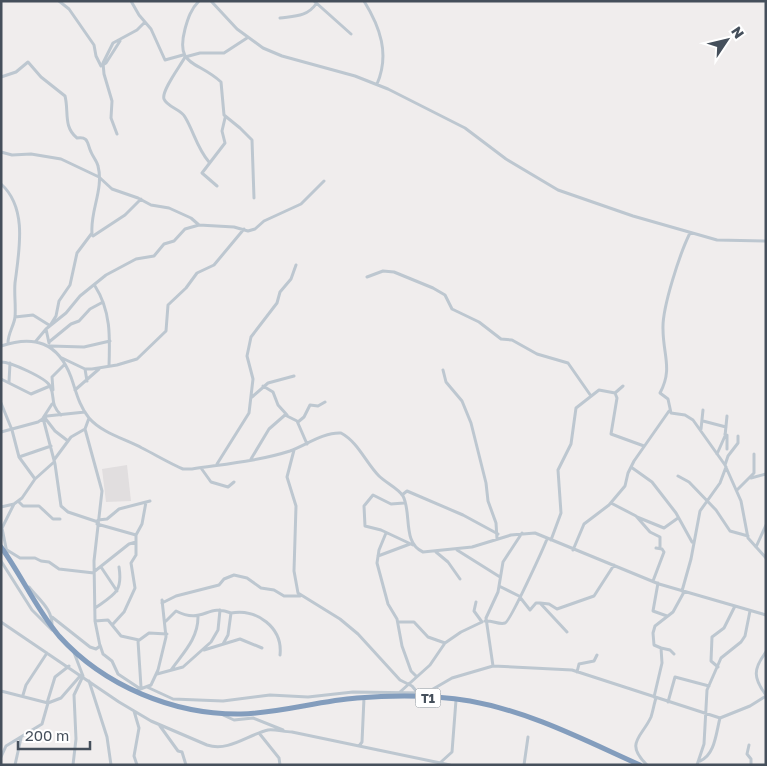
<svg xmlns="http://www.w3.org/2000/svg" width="767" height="766" viewBox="0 0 767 766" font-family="'Golos Text',sans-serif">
<rect width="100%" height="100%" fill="#f0eded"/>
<!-- education -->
<path fill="#e1dedf" d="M127 465 131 501 106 502 102 469Z"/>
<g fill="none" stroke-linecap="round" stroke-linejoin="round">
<!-- minor -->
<path stroke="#bdc7d0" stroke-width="3" d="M59 1 69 9 94 45 96 56 101 66 106 63 120 41
M131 1 139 15 151 29 165 60 183 55
M199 1C191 9 188 18 185 29 175 67 197 60 221 82L224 115 240 128 252 140 254 198
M211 1 237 29 263 48 282 56 355 76 388 89 465 128 506 159 558 190 633 216 717 240 766 241
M314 1 351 34
M364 1C380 27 390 54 377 84
M280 18C294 16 307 17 316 4
M1 77 16 72 28 62 41 77 65 96C69 111 63 127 77 138 89 136 87 144 91 152 93 157 97 161 98 166 104 189 90 211 92 233L77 253 70 285 59 301 56 316 51 324
M117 134 111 118 112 101 104 74 103 63 113 43 137 30 145 22
M1 152 12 155 31 154 61 159 99 177 112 189 138 198 151 205 169 208 191 218 199 225 234 227 248 231 255 229 264 221 301 204 324 181
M209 162C197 148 194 132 185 117 181 109 167 107 164 99 161 91 181 65 185 57L200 53H224L247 38
M1 184C28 208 19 251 15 283 14 294 16 306 15 317 14 326 8 333 8 343
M217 186 202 173 225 143 222 131 225 118
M690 233C680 253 662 308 663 329 663 355 673 369 660 393L668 399 671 413 685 415 693 420 725 465 741 501 748 538 766 558
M93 236 125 215 141 199
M367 277 383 271 394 272 433 288 445 295 452 309 479 322 501 339 512 340 537 354 568 363 591 396
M95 286C111 311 110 337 109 366
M15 317 33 315 49 325
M46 329 49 343
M36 341 46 329 66 313 80 296 106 275 136 259 154 256 164 244 174 241 185 229 199 225
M49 342 71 324 79 321 90 309 103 302
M1 346C34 335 58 342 71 377 76 391 79 406 89 418 102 433 125 439 142 448 156 455 169 463 183 469H192C225 464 259 461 290 451 306 445 324 432 341 433 358 442 366 463 379 476 386 483 398 488 403 496 412 513 402 543 423 552L472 547 511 535 535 533 659 584 766 615
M50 346 84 347 110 341
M62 358 85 369H92L117 365 137 359 166 331 168 305 186 288 197 273 214 265 244 229
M1 362C11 362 46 378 50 386 56 398 49 403 61 415
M85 369 87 381
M443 370 446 382 462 401 471 423 486 483 488 501 496 523 497 539
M1 379 31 394 50 386
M9 382 10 363
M263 386 273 392 278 405 287 415
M53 390 52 377 65 364
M75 390 99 369
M615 393 617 398 611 434 644 446
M252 397 268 383 294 376
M1 403 12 430 19 457 35 479
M52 404 43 418 55 464 61 506 68 512 98 522
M45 418 55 431 68 441
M703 421 726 427
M298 422 304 417 310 405 318 406 325 402
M701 429 703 410
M1 432 38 422 47 416 85 412
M725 434 727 435V449
M294 450 287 477 296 506 294 571 298 593 340 619 358 634 400 680 412 686 417 692
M717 454 725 436 727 416
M19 457 51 446
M251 459 269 429 285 415 297 421 307 444
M54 460 71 437 85 429
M217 464 249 413 253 379 247 356 251 337 277 303 280 292 291 279 296 265
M725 465 728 456 738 443V436
M631 467 652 482 676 513 692 542
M201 468 211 482 228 487 234 482
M678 476 689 482 716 510 730 531 748 536
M751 478 766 474
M737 490 754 473V454
M402 495 407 491 463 515 498 534
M18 501 23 506H39L53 519H60
M404 503 391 504 373 495 364 506 365 526 381 530 413 545
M611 503 636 516 650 532 660 537V548
M1 507 14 504
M637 517 664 528 678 518
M98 520 107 519 119 509 150 501
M97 524 136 535
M386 533 379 550 377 563 388 604 397 619 402 646 411 671 416 676
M551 540 561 513 558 470 571 444 576 408 599 390 615 393 623 386
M756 547 766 525
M7 550 20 558H35L41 561 49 562 59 569 94 573
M457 550 500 577
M573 550 584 524 609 505 625 486 628 473 634 461 669 411
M436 552 448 562 460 579
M7 553 2 528 14 504 22 498 35 479 54 462
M378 556 410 544
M1 561 32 610 52 630
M101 567 117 591
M95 571 129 544 136 542
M653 581 664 552 662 549 656 548
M658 583 653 611 667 616
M499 586 519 596 530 610 536 603H540L567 632
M29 587C39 600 53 609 52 627
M682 591 691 559 700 511 720 483 726 467
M476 602 474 611 482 622
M162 603 176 596 219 585 224 579 234 575 247 578 261 588 274 590 284 596H300
M540 603 549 604 557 609 594 596 614 565
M95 608C114 595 123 592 119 567
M52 617 90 647 96 649 100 646 95 621 94 561 102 491 85 429 89 418
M95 621 108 620 121 636 139 640
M166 621 176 611C203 625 207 603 231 613
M485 621C492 620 499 625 505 623 510 622 543 549 547 539
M1 622 119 702 151 721 207 745C229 752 247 735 268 730 275 729 284 732 292 732
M398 622H414L428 637 445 643
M113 624 124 612 135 588 131 563 136 555V535L142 524 146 502
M223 644 228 635 231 613C257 608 283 628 280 655
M100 645 103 654 112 661 118 674 139 688
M661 648 670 650 674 654
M204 650 240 639 262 648
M766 652C753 669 753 678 766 695
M493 666 486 618 498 592 503 562 522 533
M718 667 711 661 712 637 724 628 735 606
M171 670C183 653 198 639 198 617
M577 672 579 664 594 661 597 655
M157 674 183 667 211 642 218 630 220 610
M89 681 107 737 111 765
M141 687 138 641 149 633 167 634
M147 687 173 699 223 701 270 695 308 697 353 692 424 693
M1 691 48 703
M135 691 151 685 158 670 166 637 162 600
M400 692 430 665 445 643 461 632 482 622
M23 695 26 685 47 653
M421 696 452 678 493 666 572 670 720 718 750 706 766 696
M654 697 662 663 661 648 654 645 653 633 655 626 673 612 684 592
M668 702 675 677 709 686
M47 703 55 677 69 666
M134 711 139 728 134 756 137 765
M223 715 234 720 253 718 283 730
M160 726 178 751 182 752 186 765
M292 732 450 765
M259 733 279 758 280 765
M749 745 747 754 751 759V765
M359 746 362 742 364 698
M1 757 6 746 42 724 48 703 61 698 81 675
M700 761C715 755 716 733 720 718
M441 762 452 752 456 700
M15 765 21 738
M73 765 76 739 74 695 83 676 73 650
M524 765 528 737
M647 765C624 743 642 737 651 717 653 711 654 704 656 698
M697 765 704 744 707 690 721 658 741 642 745 636 750 611"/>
<!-- highway -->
<path stroke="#839dbd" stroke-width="5" d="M1 547C22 576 36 609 59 636 104 686 174 715 241 714 280 713 318 701 357 698 393 695 434 695 470 701 531 712 584 740 640 765"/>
</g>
<g text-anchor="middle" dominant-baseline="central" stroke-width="4" stroke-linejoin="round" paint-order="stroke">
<!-- shield labels -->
<rect fill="#fff" stroke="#7d848c" stroke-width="1" x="415.5" y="688.5" width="25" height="19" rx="4"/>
<g font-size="12" font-weight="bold" fill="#454f5b">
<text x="428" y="698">T1</text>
</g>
</g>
<!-- border -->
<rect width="767" height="766" fill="none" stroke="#454f5b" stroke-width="5"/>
<!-- north arrow -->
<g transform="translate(727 40) rotate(55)" stroke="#ffffff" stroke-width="4" paint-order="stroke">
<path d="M0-4L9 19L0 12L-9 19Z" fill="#454f5b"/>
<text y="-8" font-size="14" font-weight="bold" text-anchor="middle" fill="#454f5b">N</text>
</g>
<!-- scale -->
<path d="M18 741v8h72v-8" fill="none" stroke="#454f5b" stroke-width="2.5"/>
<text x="25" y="741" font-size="15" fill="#454f5b" stroke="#ffffff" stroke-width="4" paint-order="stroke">200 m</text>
</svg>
